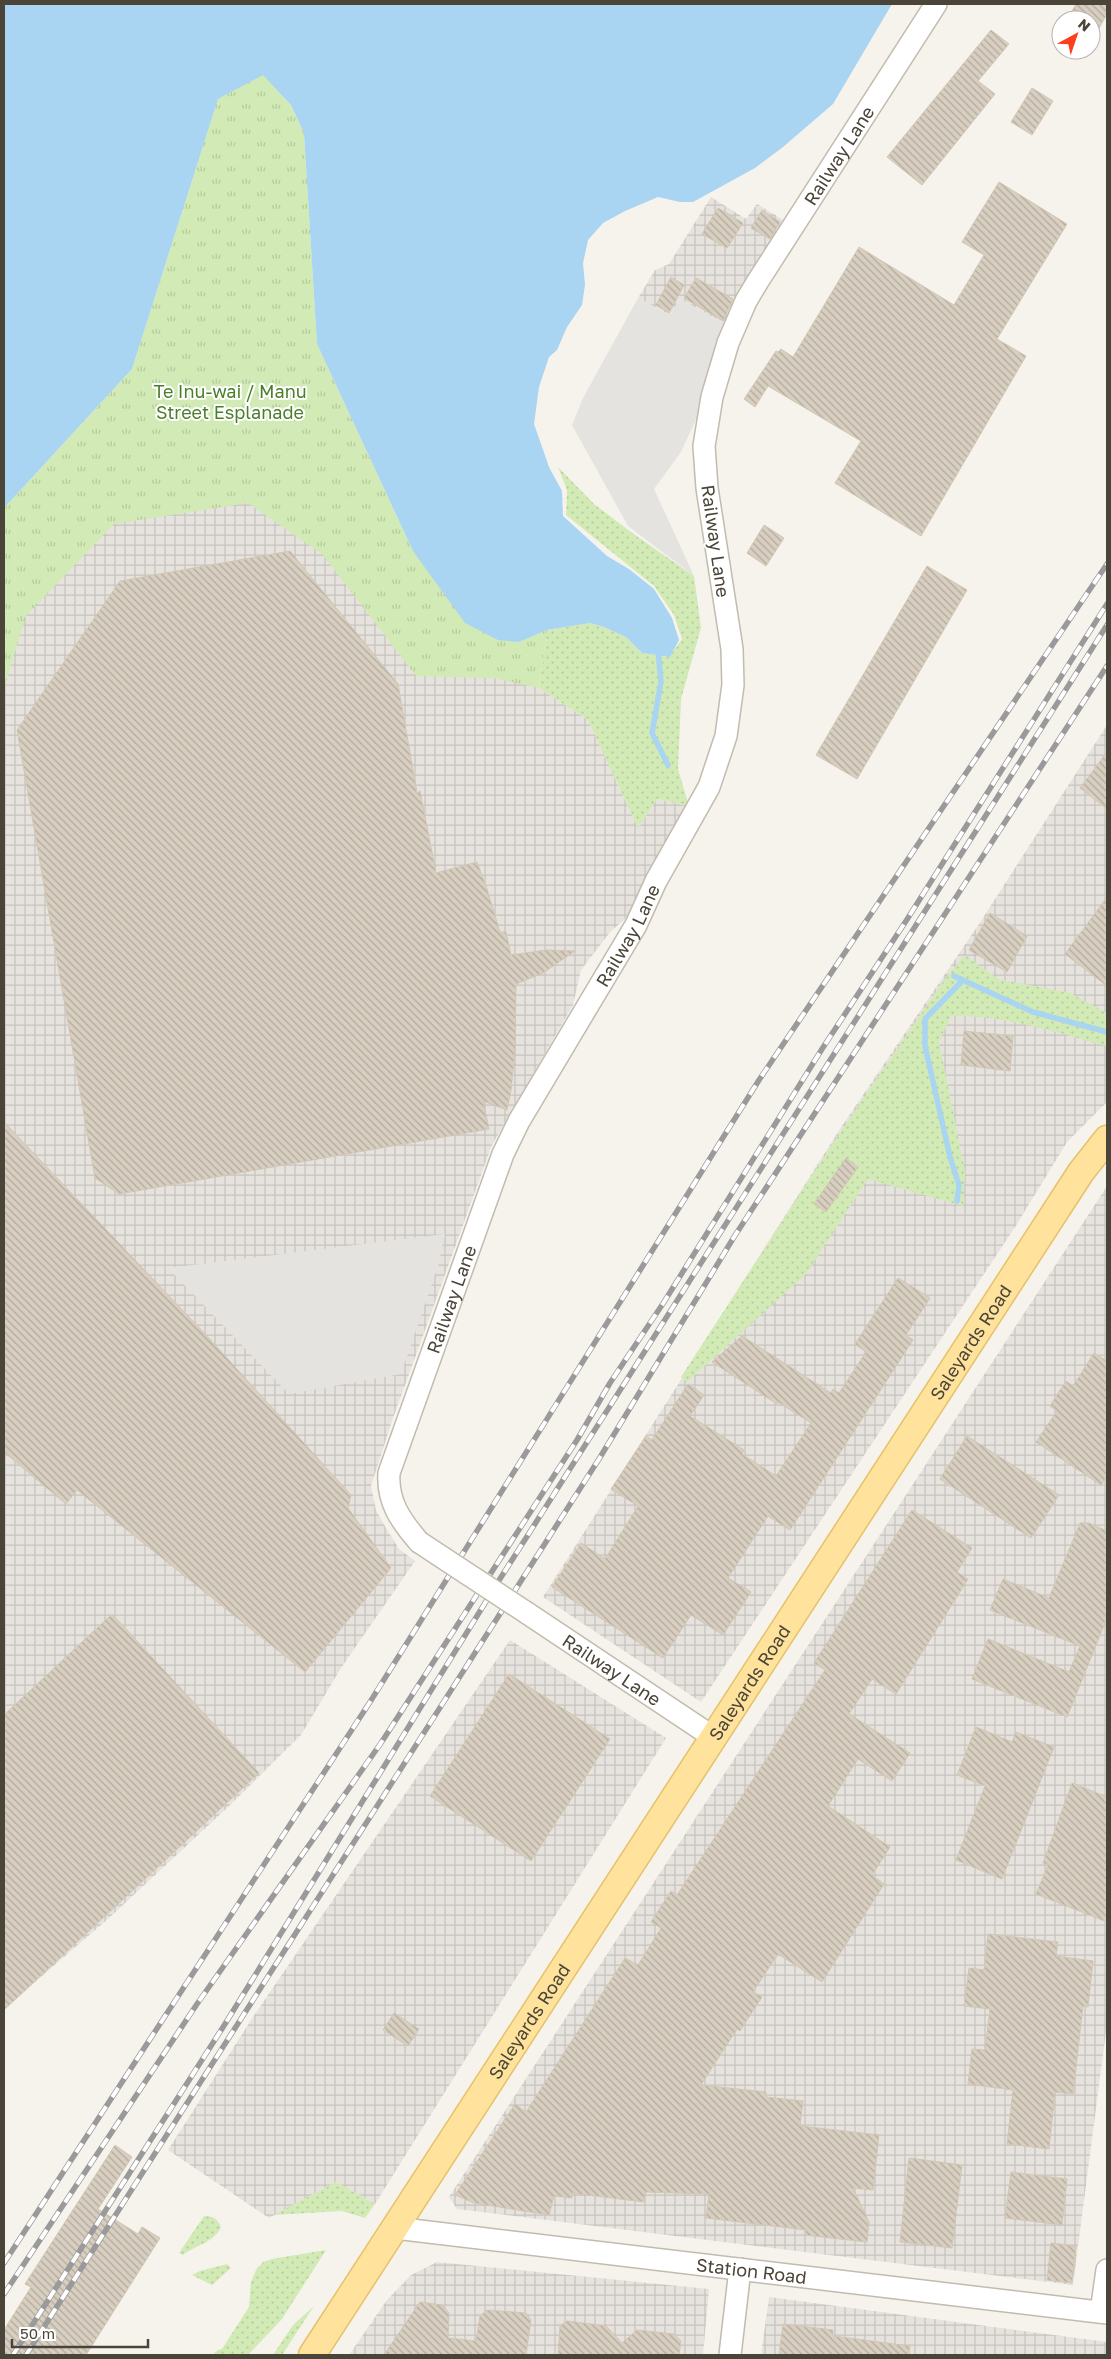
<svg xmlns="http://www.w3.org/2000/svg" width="1111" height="2359" viewBox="0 0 1111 2359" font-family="'Golos Text',sans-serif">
<defs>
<pattern id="industrial-grid" width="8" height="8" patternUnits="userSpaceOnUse" patternTransform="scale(1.25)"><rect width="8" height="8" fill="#e6e2dd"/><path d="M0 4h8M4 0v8" fill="none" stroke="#c7c3be"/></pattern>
<pattern id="grass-dots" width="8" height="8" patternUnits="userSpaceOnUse" patternTransform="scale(1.25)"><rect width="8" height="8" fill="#d2eab5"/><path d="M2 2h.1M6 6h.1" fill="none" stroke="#b6ca9c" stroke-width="1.8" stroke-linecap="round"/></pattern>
<pattern id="park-tufts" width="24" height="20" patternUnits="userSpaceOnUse" patternTransform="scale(1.25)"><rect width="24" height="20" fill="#d2eab5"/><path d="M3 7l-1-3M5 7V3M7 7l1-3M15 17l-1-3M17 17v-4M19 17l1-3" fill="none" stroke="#b6ca9c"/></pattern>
<pattern id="building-back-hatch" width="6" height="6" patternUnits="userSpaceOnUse" patternTransform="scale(1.25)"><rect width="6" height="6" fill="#d8cfc1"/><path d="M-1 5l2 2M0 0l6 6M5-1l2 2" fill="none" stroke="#b1aa9e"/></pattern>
</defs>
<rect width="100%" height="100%" fill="#f6f3ec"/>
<!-- industrial -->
<path fill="url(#industrial-grid)" d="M711 197 746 219 757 204 787 222 724 323 680 299 670 315 638 298 655 270 669 264Z
M226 380 534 670 539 688 588 720 638 828 657 799 689 806 641 895 624 920 611 931 581 970 573 1005 492 1145 392 1421 371 1486 376 1510 386 1528 399 1549 415 1561 341 1668 301 1735 227 1808 109 1918 4 2009V547Z
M1107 725V1102L1067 1142 1017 1224 701 1702 543 1597 840 1129 979 924Z
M1107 1186V2024L1073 2285 457 2209 449 2197Z
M510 1640 666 1738 375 2204 336 2182 269 2218 168 2150 253 2017Z
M437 2262 709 2289 703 2355H349L387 2300 411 2275Z
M769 2297 1107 2342V2355H761Z"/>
<!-- grass -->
<path fill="url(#grass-dots)" d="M558 467 594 504 635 535 694 576 701 628 681 699 678 769 689 806 657 799 638 828 588 720 539 688 547 630 590 623 604 627 626 637 642 653 669 657 682 639 674 615 654 586 566 515 567 490Z
M965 955 998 979 1070 993 1107 1013V1046C1056 1032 1004 1015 951 1016L939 1042 965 1172 963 1206 868 1179 806 1274 687 1382 681 1377 831 1146 946 977Z
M336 2182 375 2204 365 2218 342 2211 274 2215Z
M204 2216C213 2216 218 2219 221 2227 215 2242 196 2245 183 2255L179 2253Z
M326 2250 282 2319 248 2355H212L218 2350 222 2349 249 2307 251 2282 256 2270 263 2262 272 2259Z
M227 2264 231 2268 212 2285 192 2275 200 2271Z
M314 2306 282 2355H273L293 2325Z"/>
<!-- park -->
<path fill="url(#park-tufts)" d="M263 74 291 105 304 133 317 344 413 551 519 642 547 630 539 688 493 678 416 676 322 554 248 503 114 524 26 616 4 688V508L132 369 218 99Z"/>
<!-- parking -->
<path fill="#e5e3e0" d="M638 298 670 315 680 299 724 323 697 417 681 452 654 489 694 576 628 526 572 425 583 398Z
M445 1234 438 1266 401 1374 289 1394 168 1268Z"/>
<!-- water -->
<path fill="#a9d4f2" d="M4 4H892L833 104 783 147 755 168 693 202H680L658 197 625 211 603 223 588 240 583 263 585 285 582 305 567 327 557 350 549 357 539 387 534 424 549 467 562 491 563 516 607 556 629 569 654 589 672 618 679 640 670 657 642 653 626 637 604 627 590 623 547 630 519 642 498 640 465 623 413 551 317 344 304 133 291 105 263 75 218 99 132 369 4 508Z"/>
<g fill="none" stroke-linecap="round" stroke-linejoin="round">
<!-- stream -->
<path stroke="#a9d4f2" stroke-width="5.5" d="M658 649 661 682 652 733 668 765
M954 976 1033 1012 1107 1032
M957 1201 959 1185 950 1157 925 1046V1019L962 981"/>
</g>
<!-- building -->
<path fill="url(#building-back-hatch)" stroke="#d3c7b4" d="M1076 4H1107V14L1091 42V20H1067Z
M991 30 1009 44 978 81 995 94 922 185 887 157Z
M1032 88 1053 101 1032 135 1011 122Z
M999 182 1067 224 997 339 1026 356 921 536 835 483 861 441 768 386 755 407 744 399 776 351 778 352 781 349 793 357 859 247 954 305 984 255 962 242Z
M718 208 743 223 727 248 702 234Z
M762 210 780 222 770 239 751 228Z
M671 277 684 285 669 313 656 305Z
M696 278 733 299 723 321 684 298Z
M764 525 784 538 766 566 747 553Z
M290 551 398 684 417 793 420 791 436 873 477 862 487 889 500 932H506L511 955 546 950 575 951 543 973 516 984 515 1052 511 1090 507 1110 483 1101 489 1129 119 1194 95 1178 17 730 120 581Z
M927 566 967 590 857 779 816 755Z
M1107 752V809L1080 788Z
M1107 897V986L1065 954Z
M990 913 1027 936 1007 972 969 950Z
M964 1031 1013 1036 1010 1071 961 1065Z
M4 1122 207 1336 351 1495 348 1508 391 1568 305 1672 77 1490 66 1504 4 1452Z
M846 1158 858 1167 826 1212 814 1204Z
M898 1278 930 1298 906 1335 913 1340 790 1530 768 1516 728 1578 751 1592 723 1635 691 1615 663 1658 552 1587 581 1543 605 1559 638 1506 611 1489 646 1436 652 1440 688 1384 704 1395 690 1416 744 1450 742 1454 776 1476 811 1423 778 1402 777 1404 712 1362 742 1336 831 1393 833 1389 839 1393 866 1352 855 1344Z
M1094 1353 1107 1361V1476L1101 1485 1036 1442 1057 1411 1050 1406 1058 1393 1066 1381 1073 1386Z
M967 1436 1059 1495 1031 1538 940 1479Z
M912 1510 972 1548 957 1572 968 1579 896 1694 872 1679 849 1714 910 1753 892 1781 858 1759 828 1806 890 1847 872 1875 884 1884 822 1982 778 1954 753 1992 762 1997 740 2031 737 2029 701 2085 766 2092V2097L803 2101 800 2126 879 2135 873 2190 853 2188 869 2222 867 2242 805 2235 806 2230 706 2218 709 2194 645 2192 644 2202 572 2193V2198L554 2196 549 2215 474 2203 455 2195 515 2104 526 2112 625 1958 638 1965 661 1928 651 1922 671 1891 677 1895 825 1670 814 1663Z
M1080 1523H1089L1107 1531V1618L1067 1717 972 1679 988 1639 1069 1672 1080 1646 990 1610 1003 1579 1049 1598Z
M112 1614 259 1773 4 2010V1715Z
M509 1674 610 1739 531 1861 430 1796Z
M976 1727 1012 1742 1016 1732 1054 1747 1002 1879 956 1860 985 1786 957 1775Z
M1072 1783 1107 1797V1922L1036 1894 1048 1865 1043 1863Z
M988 1934 1058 1942 1056 1956 1093 1961 1088 2007 1083 2006 1073 2094 1055 2092 1049 2149 1007 2144 1013 2090 968 2084 972 2049 985 2050 990 2009 964 2006 969 1968 984 1970Z
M394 2013 419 2029 408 2046 383 2030Z
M115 2145 132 2157 98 2209 138 2234 142 2227 160 2238 86 2355H4V2330L31 2287 25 2284Z
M909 2158 962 2165 952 2248 900 2242Z
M1011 2172 1067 2179 1062 2225 1005 2218Z
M1051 2243 1076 2246 1072 2283 1047 2280Z
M420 2302 442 2305 449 2313 448 2338 476 2341 480 2316 487 2310 526 2313 531 2320 526 2355H384Z
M567 2321 606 2326 622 2343 637 2330 674 2334 681 2341 679 2355H558L560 2326Z
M783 2324 833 2330V2336L910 2346 909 2355H779Z"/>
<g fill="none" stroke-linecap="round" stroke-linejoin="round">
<defs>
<g id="minor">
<path id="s1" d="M419 1542C401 1521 387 1502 389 1473L503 1154 519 1121 636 925 656 881 709 787 726 736 733 685 732 649 707 488 704 446 712 397 728 343 746 301 758 281 936 4"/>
<path id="s2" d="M527 1613 713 1737"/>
<path id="s3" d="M395 2228 1107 2313"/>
<path d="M1101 2312 1107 2270"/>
<path d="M730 2355 740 2269"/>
</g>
<g id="major">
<path id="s4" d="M312 2355 1081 1172 1107 1139"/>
</g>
</defs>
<!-- minor casing -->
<use href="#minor" stroke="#c2bbae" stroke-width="24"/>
<!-- major casing -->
<use href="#major" stroke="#e6c16a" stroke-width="29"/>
<!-- minor -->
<use href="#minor" stroke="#fff" stroke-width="21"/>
<!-- major -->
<use href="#major" stroke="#ffe39c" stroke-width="26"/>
<defs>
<path id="rail" d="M4 2263 370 1702 759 1080 1107 564
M4 2294 197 2004 381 1743 577 1440 610 1383 664 1302 822 1049 906 921 1107 604
M13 2355 225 2024 498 1582 1107 625
M26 2355 599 1459 734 1237 1107 666"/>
</defs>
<!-- rail casing -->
<use href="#rail" stroke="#9a9a9a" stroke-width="5.5"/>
<!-- rail -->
<use href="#rail" stroke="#fff" stroke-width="4" stroke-dasharray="11" stroke-linecap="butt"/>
<defs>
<path id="minor-bridge" d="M419 1542 527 1613"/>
</defs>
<!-- minor-bridge casing -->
<use href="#minor-bridge" stroke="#c2bbae" stroke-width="24" stroke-linecap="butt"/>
<!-- minor-bridge -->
<use href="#minor-bridge" stroke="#fff" stroke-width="21"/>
</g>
<g text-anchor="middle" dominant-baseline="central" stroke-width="4" stroke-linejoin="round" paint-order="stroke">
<!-- street labels -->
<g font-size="18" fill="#4b4439" stroke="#fff">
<text stroke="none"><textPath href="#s1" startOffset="1508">Railway Lane</textPath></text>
<text transform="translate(716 541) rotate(82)">Railway Lane</text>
<text stroke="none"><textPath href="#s1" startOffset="668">Railway Lane</textPath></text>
<text stroke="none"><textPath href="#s1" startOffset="262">Railway Lane</textPath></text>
<text stroke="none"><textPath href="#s4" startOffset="1208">Saleyards Road</textPath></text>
<text stroke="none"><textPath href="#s2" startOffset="102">Railway Lane</textPath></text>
<text stroke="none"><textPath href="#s4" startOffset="802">Saleyards Road</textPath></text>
<text stroke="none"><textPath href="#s4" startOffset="398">Saleyards Road</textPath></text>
<text stroke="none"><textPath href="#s3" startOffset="359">Station Road</textPath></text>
</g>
<!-- park labels -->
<g font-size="18" fill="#4a7f2a" stroke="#fff">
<text x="230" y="391">Te Inu-wai / Manu<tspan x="230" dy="21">Street Esplanade</tspan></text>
</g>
</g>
<!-- border -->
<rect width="1111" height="2359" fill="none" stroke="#4b4439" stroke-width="10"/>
<!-- north arrow -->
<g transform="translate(1076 35) rotate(40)"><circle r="24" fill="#ffffff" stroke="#b7b4b0"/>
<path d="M0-4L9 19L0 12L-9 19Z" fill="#fc3f1d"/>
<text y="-8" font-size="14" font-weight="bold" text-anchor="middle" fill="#4b4439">N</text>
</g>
<!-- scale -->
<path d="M12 2339v8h136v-8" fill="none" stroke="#4b4439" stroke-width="2.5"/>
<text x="20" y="2339" font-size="15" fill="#4b4439" stroke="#ffffff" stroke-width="4" paint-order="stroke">50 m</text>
</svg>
